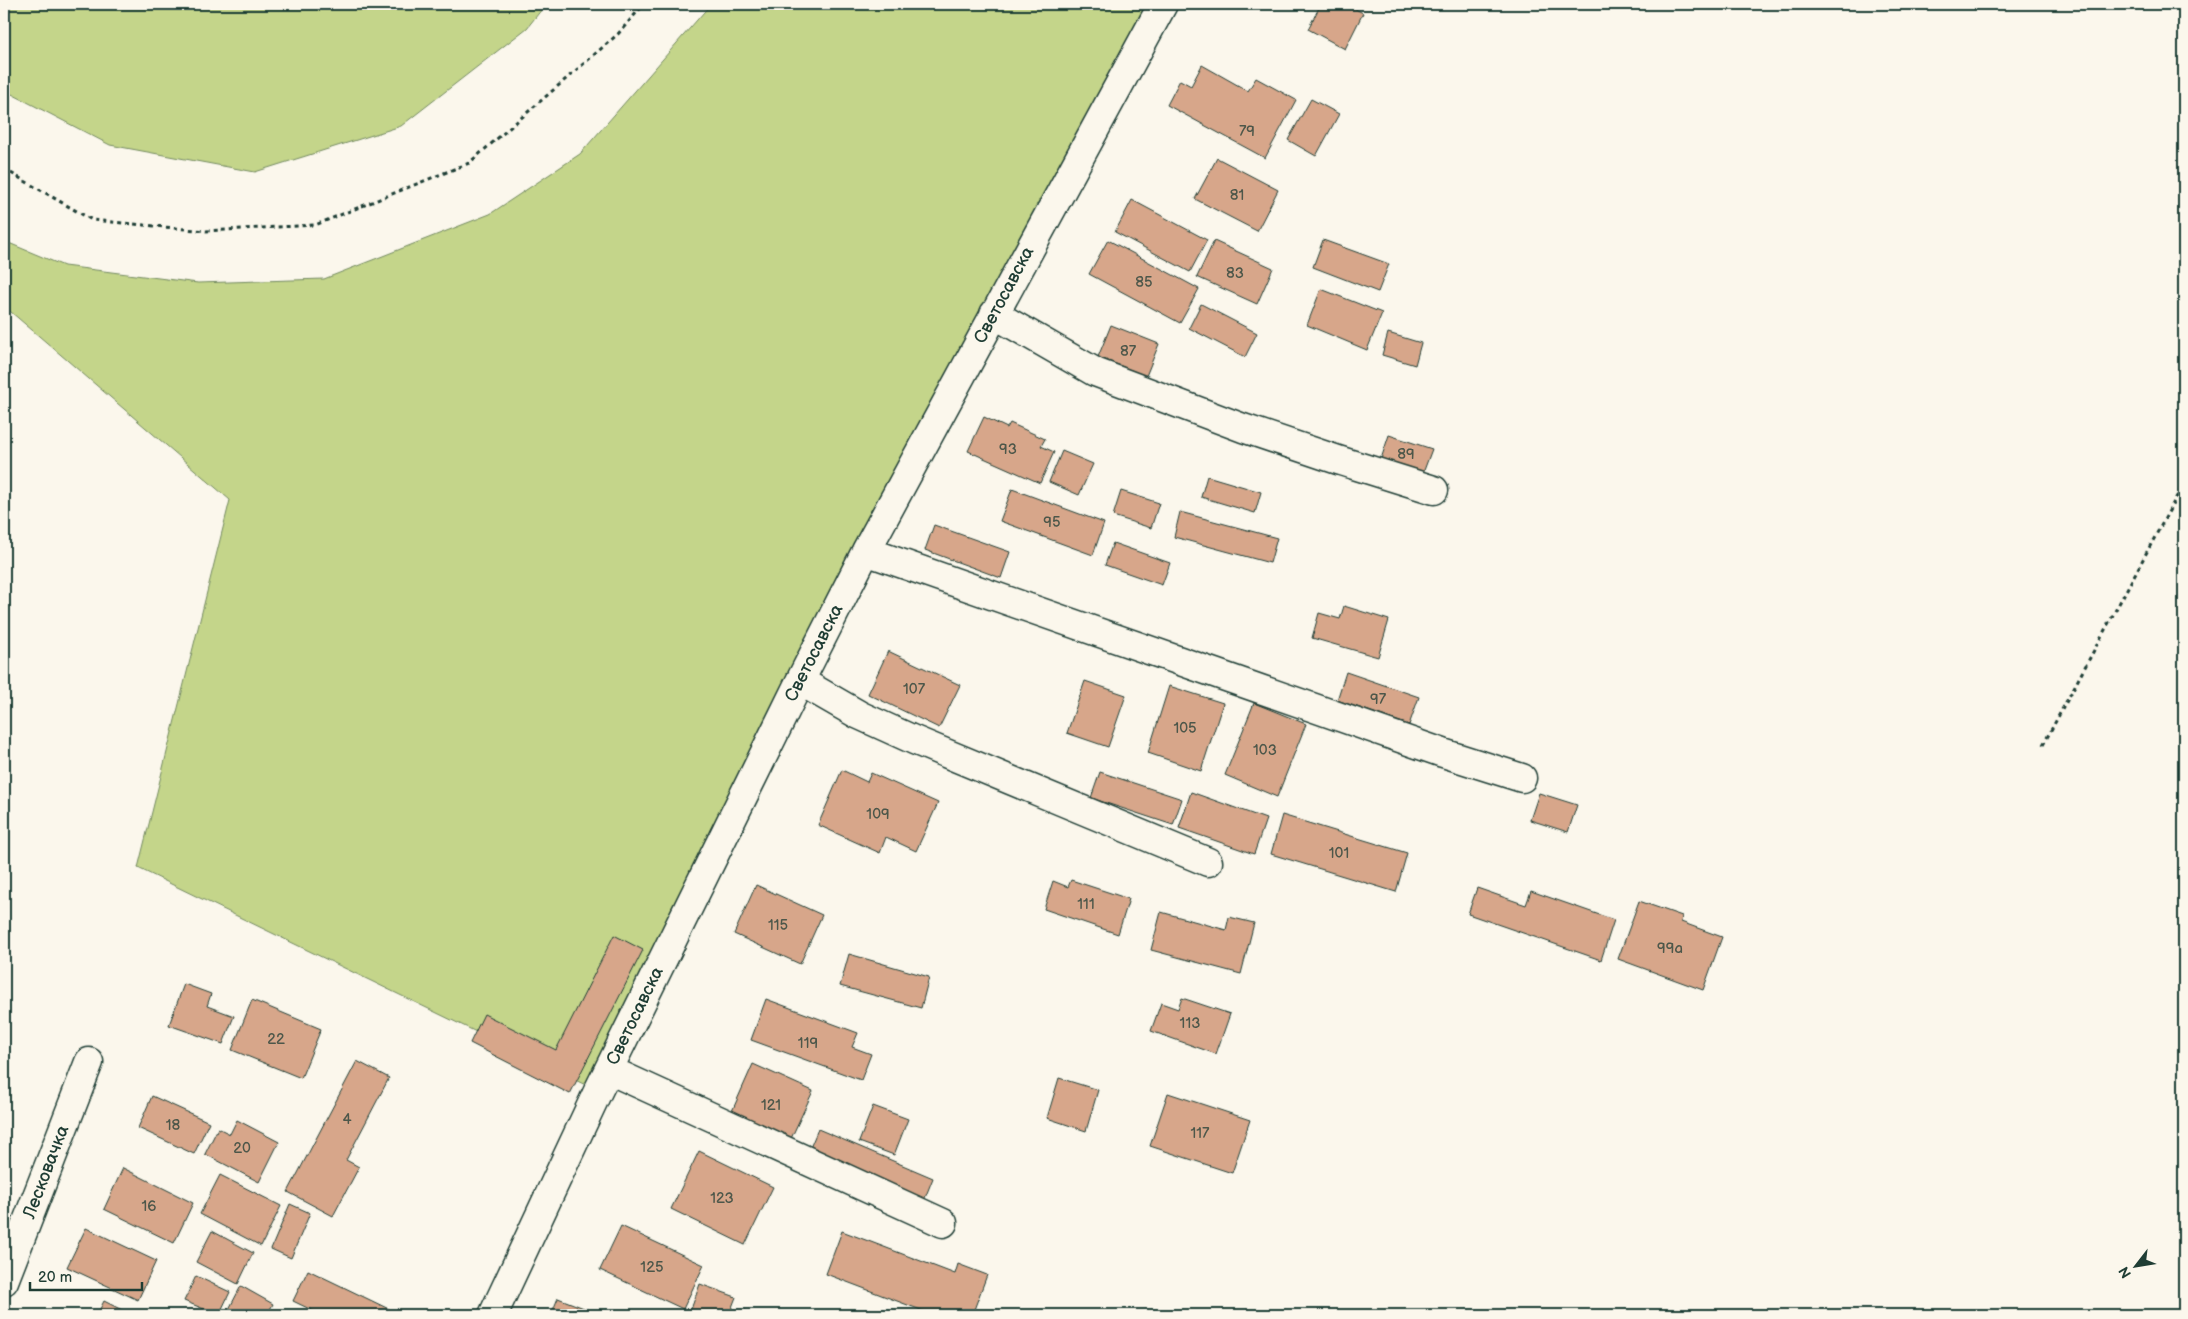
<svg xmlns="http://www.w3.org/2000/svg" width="2188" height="1319" viewBox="0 0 2188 1319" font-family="'Balsamiq Sans',sans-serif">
<rect width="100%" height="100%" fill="#fbf7ec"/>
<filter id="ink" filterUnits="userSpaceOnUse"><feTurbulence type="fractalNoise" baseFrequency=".02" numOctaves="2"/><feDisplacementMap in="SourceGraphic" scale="10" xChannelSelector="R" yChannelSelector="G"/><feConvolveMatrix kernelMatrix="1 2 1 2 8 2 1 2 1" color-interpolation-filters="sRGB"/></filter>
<g filter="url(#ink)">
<!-- green -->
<path fill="#c4d58a" stroke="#72895f" d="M4 4H546L527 28 401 126 255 172 110 145 4 90Z
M711 4H1169L598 1091 138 868 230 500 4 306V241L64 266 198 283 324 279 490 214 580 154Z"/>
<!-- building -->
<path fill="#d7a68a" stroke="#1f3d34" d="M1321 4H1346L1363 13 1345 49 1308 29Z
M1202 65 1248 91 1256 78 1296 100 1265 158 1167 105 1180 80 1191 86Z
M1311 99 1339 114 1316 156 1288 140Z
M1217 158 1278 190 1257 231 1195 199Z
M1132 200 1207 240 1190 272 1115 232Z
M1108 240 1199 289 1180 323 1089 274Z
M1323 240 1389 264 1378 292 1313 267Z
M1214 241 1273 268 1257 304 1197 277Z
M1321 289 1382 313 1367 350 1307 325Z
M1201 304 1257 333 1245 357 1189 328Z
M1111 325 1159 344 1146 376 1098 357Z
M1388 333 1421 343 1415 365 1382 355Z
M984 417 1007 428 1010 423 1045 439 1041 446 1054 452 1040 483 968 451Z
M1389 435 1432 449 1423 473 1381 459Z
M1062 451 1093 464 1079 495 1049 482Z
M1207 476 1261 492 1255 513 1201 497Z
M1012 489 1104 523 1093 555 1000 521Z
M1121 491 1159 503 1151 528 1113 516Z
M1180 512 1277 538 1270 563 1174 537Z
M934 525 1010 552 1001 578 925 550Z
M1113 543 1170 563 1162 585 1105 565Z
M1344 606 1389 620 1378 657 1312 638 1319 613 1340 619Z
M888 651 960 685 939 728 868 694Z
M1346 672 1419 697 1409 725 1337 700Z
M1085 681 1126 695 1108 747 1067 733Z
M1169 686 1223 703 1201 771 1148 753Z
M1254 703 1306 724 1277 797 1225 775Z
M842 770 867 782 871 773 938 803 916 851 886 837 880 853 818 825Z
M1100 772 1182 799 1173 825 1091 798Z
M1191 792 1266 819 1254 854 1179 828Z
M1539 793 1577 805 1568 832 1530 820Z
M1282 815 1407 853 1396 892 1271 854Z
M1071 880 1129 899 1118 934 1044 909 1053 881 1068 887Z
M756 885 822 915 800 964 734 934Z
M1477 888 1526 905 1531 891 1614 920 1601 960 1468 914Z
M1639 901 1682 916 1681 922 1722 937 1703 990 1618 959Z
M1161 912 1226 930 1229 917 1254 923 1241 974 1151 950Z
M614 935 643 950 570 1094 470 1043 484 1014 556 1050Z
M849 954 929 977 921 1008 840 986Z
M184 984 211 994 207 1006 234 1016 223 1044 169 1025Z
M1182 998 1230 1014 1216 1054 1151 1031 1161 1003 1178 1009Z
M766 999 858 1033 852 1047 871 1054 861 1080 751 1040Z
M252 1000 321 1029 301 1078 232 1050Z
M357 1061 389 1078 346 1160 359 1167 333 1216 288 1192Z
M753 1064 813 1091 788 1145 729 1118Z
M1059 1078 1098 1090 1086 1131 1047 1118Z
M1168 1093 1250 1120 1232 1173 1150 1146Z
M152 1096 209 1122 194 1154 138 1128Z
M873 1106 908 1119 894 1155 859 1142Z
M237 1120 279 1142 259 1182 205 1154 218 1128 230 1134Z
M818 1129 933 1178 923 1203 807 1155Z
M699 1151 773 1187 745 1245 671 1209Z
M123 1168 193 1203 174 1243 104 1209Z
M220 1175 281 1206 261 1246 200 1214Z
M290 1204 310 1213 291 1258 271 1249Z
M621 1226 704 1265 683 1309 600 1270Z
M86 1228 156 1261 138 1300 67 1267Z
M212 1231 253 1253 238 1284 196 1262Z
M842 1231 955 1274 958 1264 987 1275 972 1315H934L826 1274Z
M308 1270 395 1312 393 1315H322L293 1301Z
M196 1276 230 1292 219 1315 184 1301Z
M700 1284 736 1297 729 1315H689Z
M241 1286 273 1304 267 1315H226Z
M558 1298 602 1315H551Z
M104 1301 132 1315H97Z
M745 1310 758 1315H743Z"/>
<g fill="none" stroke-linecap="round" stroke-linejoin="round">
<defs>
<path id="minor" d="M994 314 1095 372 1243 428 1338 460 1434 490
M866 551 1443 753 1522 778
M800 681 859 715 914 740 1208 862
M609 1070 943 1223
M4 1281 89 1062
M493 1315 598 1091 800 681 866 551 1163 4"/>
</defs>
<!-- minor casing -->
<use href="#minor" stroke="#1f3d34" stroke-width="31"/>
<!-- path -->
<path stroke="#1f3d34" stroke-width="3" stroke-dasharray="4 4" stroke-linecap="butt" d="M4 169 92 220 206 231 315 225 469 163 618 34 644 4
M2043 745 2184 483"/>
<!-- minor -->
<use href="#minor" stroke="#fbf7ec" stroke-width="28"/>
</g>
</g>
<g text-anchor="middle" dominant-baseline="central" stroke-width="5" stroke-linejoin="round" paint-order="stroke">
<!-- number labels -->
<g font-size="15" fill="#4d574a">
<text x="1247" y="131">79</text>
<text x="1237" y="195">81</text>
<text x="1235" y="273">83</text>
<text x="1144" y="282">85</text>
<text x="1128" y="351">87</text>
<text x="1008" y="449">93</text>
<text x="1406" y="454">89</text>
<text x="1052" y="522">95</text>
<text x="914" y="689">107</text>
<text x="1378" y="699">97</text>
<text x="1185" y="728">105</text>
<text x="1265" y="750">103</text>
<text x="878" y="814">109</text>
<text x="1339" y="853">101</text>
<text x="1086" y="904">111</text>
<text x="778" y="925">115</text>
<text x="1670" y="948">99a</text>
<text x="1190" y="1023">113</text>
<text x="276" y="1039">22</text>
<text x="808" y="1043">119</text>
<text x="771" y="1105">121</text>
<text x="347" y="1119">4</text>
<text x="173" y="1125">18</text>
<text x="1200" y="1133">117</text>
<text x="242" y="1148">20</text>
<text x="722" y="1198">123</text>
<text x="149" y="1206">16</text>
<text x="652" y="1267">125</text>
</g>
<!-- street labels -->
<g font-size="18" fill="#1f3d34" stroke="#fbf7ec">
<text transform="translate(1004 295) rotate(-62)">Светосавска</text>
<text transform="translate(814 653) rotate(-63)">Светосавска</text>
<text transform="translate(635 1016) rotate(-64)">Светосавска</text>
<text transform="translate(46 1172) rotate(-69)">Лесковачка</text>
</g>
</g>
<!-- margin -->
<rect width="2188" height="1319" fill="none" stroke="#fbf7ec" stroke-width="20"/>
<rect x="10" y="10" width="2168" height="1299" fill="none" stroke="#1f3d34" stroke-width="2" filter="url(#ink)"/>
<!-- north arrow -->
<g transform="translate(2136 1266) rotate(239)" stroke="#fbf7ec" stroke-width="4" paint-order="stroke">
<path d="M0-4L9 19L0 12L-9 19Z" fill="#1f3d34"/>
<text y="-8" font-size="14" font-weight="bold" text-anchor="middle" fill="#1f3d34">N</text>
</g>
<!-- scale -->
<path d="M30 1282v8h112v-8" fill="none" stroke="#1f3d34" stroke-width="2.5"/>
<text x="38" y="1282" font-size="15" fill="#1f3d34" stroke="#fbf7ec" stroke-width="4" paint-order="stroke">20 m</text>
</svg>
